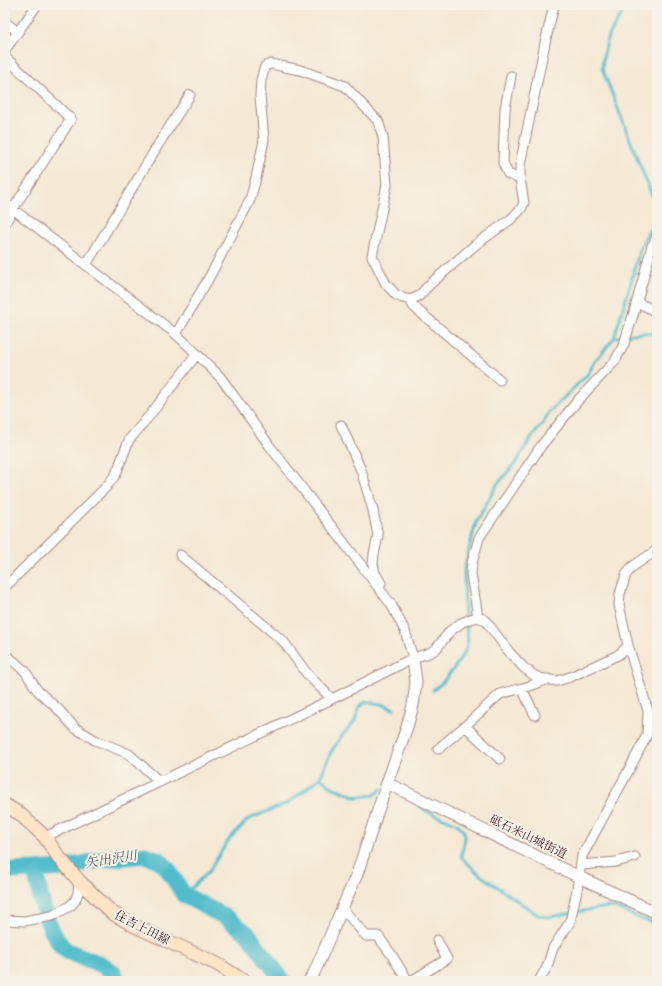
<svg xmlns="http://www.w3.org/2000/svg" width="662" height="986" viewBox="0 0 662 986" font-family="'IM FELL English','Noto Serif JP',serif">
<rect width="100%" height="100%" fill="#f7f3e8"/>
<filter id="ink" filterUnits="userSpaceOnUse"><feTurbulence type="fractalNoise" baseFrequency=".025" numOctaves="2"/><feDisplacementMap in="SourceGraphic" scale="8" xChannelSelector="R" yChannelSelector="G"/><feConvolveMatrix kernelMatrix="1 2 1 2 8 2 1 2 1" color-interpolation-filters="sRGB"/></filter>
<filter id="wash" filterUnits="userSpaceOnUse"><feTurbulence type="fractalNoise" baseFrequency=".012" numOctaves="4" result="noise"/><feDisplacementMap in="SourceGraphic" scale="16" xChannelSelector="R" yChannelSelector="G"/><feGaussianBlur stdDeviation="0.9" result="paint"/><feColorMatrix in="noise" values="0 0 0 0 0 0 0 0 0 0 0 0 0 0 0 0 0 1.4 0 .05"/><feComposite in="paint" operator="in"/></filter>
<g filter="url(#wash)">
<rect width="100%" height="100%" fill="#f5e8d4"/>
<g fill="none" stroke-linecap="round" stroke-linejoin="round">
<!-- stream -->
<path stroke="#51bdcc" stroke-width="3" d="M614 338C627 335 644 330 657 335
M433 690 442 683 455 667 466 650 468 639 465 619 464 569 476 522 497 485 517 461 531 438 544 422 548 413 588 374 596 360 614 338 631 282 640 248 654 222 656 206 602 68 603 59 608 37 627 5
M320 778 332 787 357 797 374 795 381 789
M412 799C417 806 425 810 432 814 442 818 464 822 465 836 465 843 462 850 461 857L480 875 538 915 548 917 607 907 616 908 643 920 657 923
M184 895 209 871 230 838 249 819 288 803 320 778 331 752 341 737 355 721 359 707 365 702 382 704 394 709"/>
<!-- river -->
<path stroke="#51bdcc" stroke-width="17" d="M35 870C40 893 43 916 55 936 59 942 61 947 67 951L102 965 113 972 118 981
M5 871 35 870 64 868 105 859 145 855 159 860 167 868 184 895 227 918 248 934 283 981"/>
</g>
</g>
<g filter="url(#ink)">
<g fill="none" stroke-linecap="round" stroke-linejoin="round">
<defs>
<path id="minor" d="M5 22 18 32
M5 50 37 5
M5 57 71 119 13 209 5 224
M511 76 505 109 503 163 508 174 520 179
M5 203 176 334 197 354 221 378 269 445 391 604 405 631 413 658
M86 265 158 145 190 95
M410 300 414 307 500 380
M637 302 657 312
M176 334 210 276 250 200 256 178 264 140 260 96 261 80 265 66 271 64 300 70 345 86 378 121 383 137 387 185 372 256 386 284 396 295 403 298 410 300 419 296 429 285 475 245 511 219 521 209 524 203 520 179V165L545 43 554 5
M341 425 361 470 373 510 378 536 374 554 373 564 375 573 381 583
M180 555 283 641 308 675 332 699
M5 587 106 487 116 474 129 440 150 415 197 354
M478 617 471 574 472 563 479 538 541 446 579 399 615 361 624 344 634 312 652 246 657 238
M5 654 25 671 37 690 58 709 75 728 95 740 129 754 160 782
M522 689 535 715
M465 726 500 759
M438 749 465 726 500 694 530 686 548 679
M45 837 332 699 413 658 429 653 436 649 450 631 461 623 470 619 478 617 485 620 510 653 524 668 535 676 544 679 557 681 570 677 618 655 624 650 628 645
M581 865 616 862 635 857
M342 908 366 936H378L391 954 408 981
M5 920 24 921 52 916 70 906 75 901 78 893 79 881
M411 981 447 959 437 940
M539 981 547 967 553 948 570 922 577 890 582 856 631 766 647 735 648 711 628 645 619 605 620 594 626 575 632 567 657 550"/>
<path id="tertiary" d="M387 783 579 877 657 913
M309 981 314 973 357 874 387 783 407 727 413 705 416 682 413 658"/>
<path id="secondary" d="M5 805 20 814 45 837 58 856 79 881 112 913 135 926 217 964 244 981"/>
</defs>
<!-- minor casing -->
<use href="#minor" stroke="#a08480" stroke-width="11"/>
<!-- tertiary casing -->
<use href="#tertiary" stroke="#a08480" stroke-width="13"/>
<!-- secondary casing -->
<use href="#secondary" stroke="#a08480" stroke-width="15"/>
<!-- minor -->
<use href="#minor" stroke="#fff" stroke-width="9"/>
<!-- tertiary -->
<use href="#tertiary" stroke="#fff" stroke-width="11"/>
<!-- secondary -->
<use href="#secondary" stroke="#ffe4c6" stroke-width="13"/>
</g>
</g>
<g text-anchor="middle" dominant-baseline="central" stroke-width="4" stroke-linejoin="round" paint-order="stroke">
<!-- street labels -->
<g font-size="12" fill="#4a1f2b" stroke="#f7f3e8">
<text transform="translate(528 837) rotate(26)">砥石米山城街道</text>
<text transform="translate(142 928) rotate(27)">住吉上田線</text>
</g>
<!-- water labels -->
<g font-size="13" font-style="italic" fill="#4c5663" stroke="#f7f3e8">
<text transform="translate(111 860) rotate(-9)">矢出沢川</text>
</g>
</g>
<!-- margin -->
<rect width="662" height="986" fill="none" stroke="#f7f3e8" stroke-width="20"/>
</svg>
